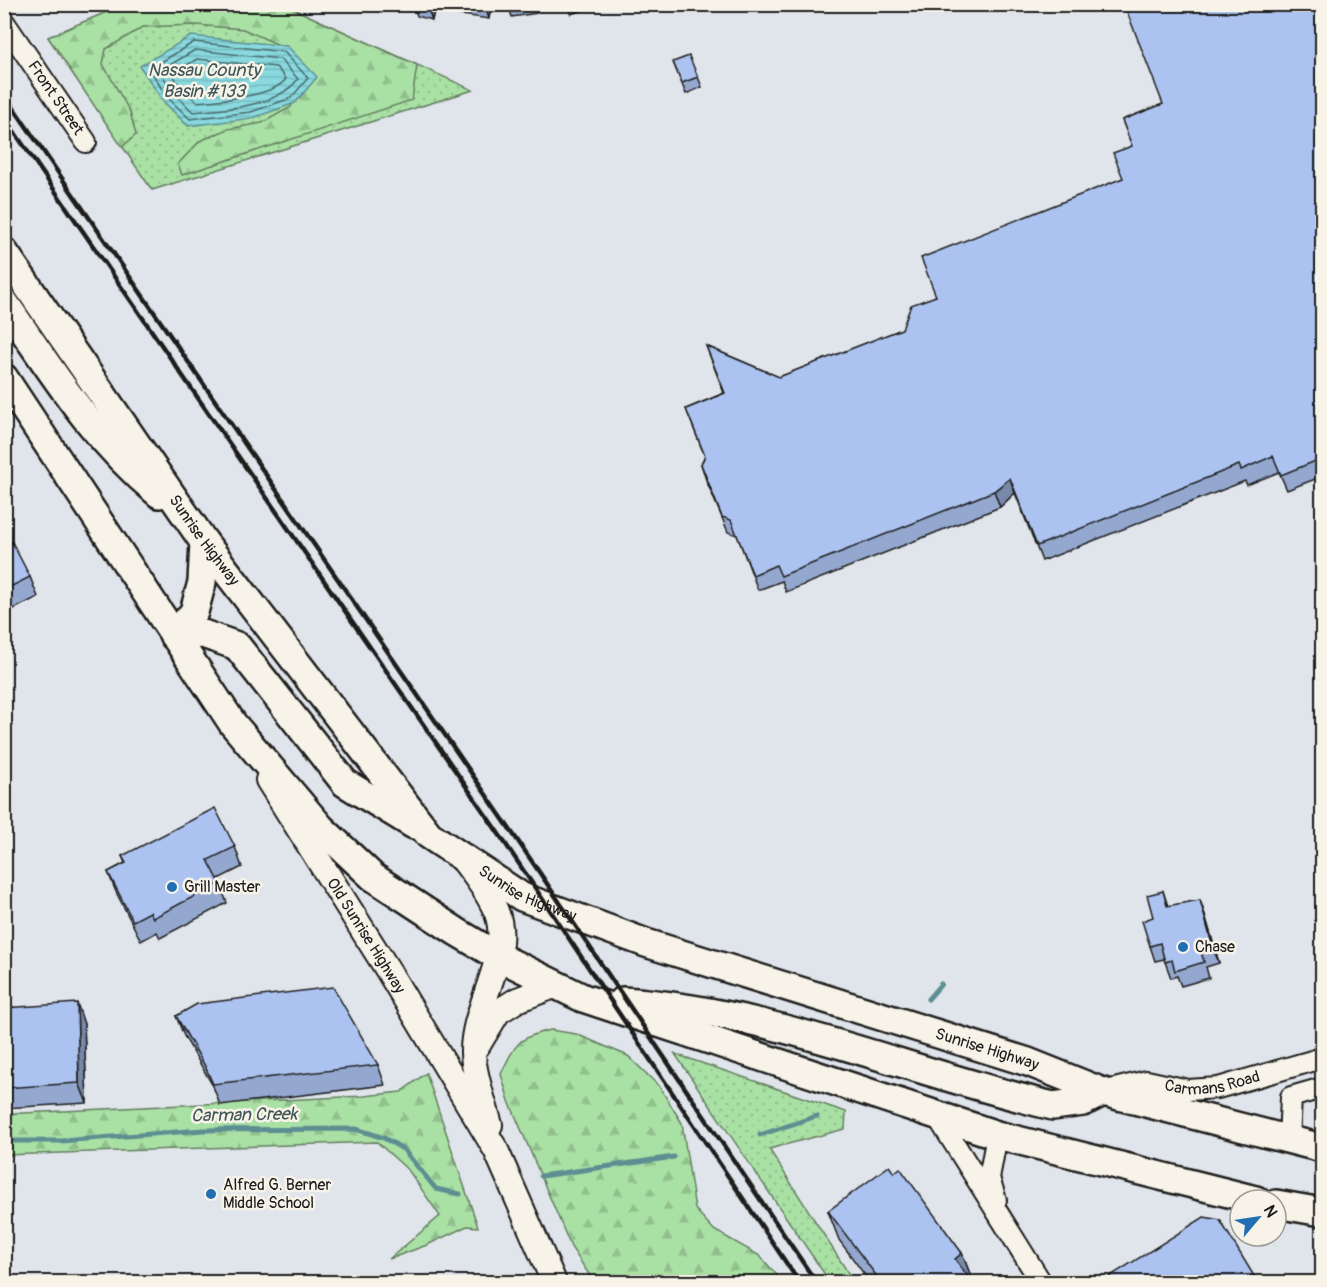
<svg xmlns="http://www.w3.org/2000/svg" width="1327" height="1287" viewBox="0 0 1327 1287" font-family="Pangolin,sans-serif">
<defs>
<pattern id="grass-dots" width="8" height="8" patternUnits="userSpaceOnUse" patternTransform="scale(1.5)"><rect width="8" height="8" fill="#a9e0a4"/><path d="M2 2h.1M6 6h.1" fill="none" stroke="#91c08d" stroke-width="1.8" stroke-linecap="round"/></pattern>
<pattern id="forest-firs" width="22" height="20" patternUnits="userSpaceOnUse" patternTransform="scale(1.5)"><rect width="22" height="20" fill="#a9e0a4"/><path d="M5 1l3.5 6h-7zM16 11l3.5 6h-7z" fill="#91c08d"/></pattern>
<pattern id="water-rules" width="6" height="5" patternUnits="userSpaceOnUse" patternTransform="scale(1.5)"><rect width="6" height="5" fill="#89dae0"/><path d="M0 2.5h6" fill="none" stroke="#76bac0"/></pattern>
</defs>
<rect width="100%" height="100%" fill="#e0e5eb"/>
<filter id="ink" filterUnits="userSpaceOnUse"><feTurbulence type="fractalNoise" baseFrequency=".0167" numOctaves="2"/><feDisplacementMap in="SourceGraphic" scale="12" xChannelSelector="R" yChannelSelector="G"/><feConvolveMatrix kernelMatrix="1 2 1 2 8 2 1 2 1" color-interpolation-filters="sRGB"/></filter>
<g filter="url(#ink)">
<!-- grass -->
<path fill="url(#grass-dots)" stroke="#627e60" stroke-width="1.5" d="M123 5H285L473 90 152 190 48 37Z
M675 1054 846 1112 845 1129 769 1149 854 1282H830Z"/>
<!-- forest -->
<path fill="url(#forest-firs)" stroke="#627e60" stroke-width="1.5" d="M123 5H285L417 65 412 100 182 175 178 164 200 141 228 129 262 123 291 107 306 71 279 45 243 29 196 25 143 27 106 49 103 64 130 112 136 135 122 147 48 37Z
M551 1030 576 1034 628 1056 659 1086 682 1123 695 1209 714 1230 760 1256 783 1282H594L571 1247 509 1101 501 1074C515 1044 518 1037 551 1030Z
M426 1073 478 1227 467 1226 427 1245 389 1259 440 1216 409 1171 377 1142 5 1155 4 1114 364 1096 401 1092Z"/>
<!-- water -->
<path fill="url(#water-rules)" stroke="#5d8e92" stroke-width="1.5" d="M191 36 287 46 317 77 295 103 253 118 188 126 162 100 140 66Z"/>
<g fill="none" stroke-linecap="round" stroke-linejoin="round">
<!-- shore -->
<path stroke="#48686a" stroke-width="1.5" d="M194 42 284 52 308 78 291 98 251 112 190 119 166 96 150 69Z
M195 50 280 59 298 79C277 107 227 109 193 112L172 91 160 71Z
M197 59 276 67 286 79C273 97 218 100 197 102L179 86 173 74Z"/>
<!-- stream -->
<path stroke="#5d8e92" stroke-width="5" d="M928 999 941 984
M760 1135 817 1116
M4 1141H61L203 1130 356 1129 384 1138 403 1149 436 1189 460 1194
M541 1176 674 1157"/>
<defs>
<g id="minor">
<path id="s1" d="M4 22 86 142"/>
<path id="s2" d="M1107 1091 1147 1081 1188 1090 1218 1088 1322 1058"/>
<path d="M937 1116 1041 1282"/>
<path d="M1289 1141 1291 1097 1322 1088"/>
<path d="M996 1200 989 1178 997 1135"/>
</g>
<g id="major">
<path id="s3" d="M268 780 386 967 496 1150 554 1282"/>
<path d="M464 861C476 877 488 893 496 911 514 954 472 1006 473 1053 474 1077 484 1102 490 1125"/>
<path d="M478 1045 498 1012 517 1000 554 986"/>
</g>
<g id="highway">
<path id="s4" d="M4 252 204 542 429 835 522 897 646 943 1028 1062 1103 1092 1322 1148"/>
<path d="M4 302C53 373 92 438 159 494"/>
<path d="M4 378 233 724 321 828 373 877 457 932 499 957 583 998 997 1135 1256 1200"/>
<path d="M174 636 203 634 237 646 345 783 414 825"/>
<path d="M174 636 194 612 202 582 204 542"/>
<path d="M623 1001C774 1011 908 1072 1053 1106L1083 1102 1103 1092"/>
<path d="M1276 1204 1322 1212"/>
</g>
</defs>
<!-- minor casing -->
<use href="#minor" stroke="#1c1c1c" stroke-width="24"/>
<!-- major casing -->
<use href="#major" stroke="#1c1c1c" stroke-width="28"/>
<!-- highway casing -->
<use href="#highway" stroke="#1c1c1c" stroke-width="32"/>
<!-- minor -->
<use href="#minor" stroke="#f7f3e8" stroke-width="20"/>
<!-- major -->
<use href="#major" stroke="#f7f3e8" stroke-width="24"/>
<!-- highway -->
<use href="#highway" stroke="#f7f3e8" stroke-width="27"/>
<!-- rail -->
<path stroke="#1c1c1c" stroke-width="4.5" d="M4 94 531 860 816 1282
M4 117 501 837 799 1282"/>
</g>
<!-- wall -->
<path fill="#94a8cf" stroke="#1c1c1c" stroke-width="1.5" d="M413 4H491L489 19 434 11 432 20 417 16Z
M508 4H536L537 13 512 17Z
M567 4H588L589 8 571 14Z
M1323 4V476L1287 490 1279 472 1247 485 1245 481 1042 561 1015 493 1000 507 786 592 782 581 758 590 737 535 728 532 706 480 701 464 705 457 686 409 724 393 706 346 779 377 902 329 935 296 1123 178 1132 146 1122 120 1163 104Z
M673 62 698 77 702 87 686 94Z
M4 545 30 577 38 597 4 614Z
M235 847 242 867 218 879 227 903 160 938 157 932 141 941 116 892 108 872 125 863 122 856Z
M1163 891 1168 906 1200 900 1205 915 1219 963 1206 967 1209 978 1181 986 1177 976 1171 978 1164 959 1155 961 1150 946 1153 917Z
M4 1008 84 1024 87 1103 4 1108Z
M176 1016 378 1065 385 1085 220 1105 213 1086 184 1036Z
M894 1173 962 1253 973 1282H870L839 1240 828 1211Z"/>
<!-- shaded-wall -->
<path fill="#7888a9" stroke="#1c1c1c" stroke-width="1.5" d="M429 4H432L434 11 432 20 428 9Z
M486 4H491L489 19 486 9Z
M1010 478 1015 493 1000 507 994 491Z
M1200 900 1205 915 1219 963 1213 948Z
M77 1003 84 1024 87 1103 79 1083Z
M962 1253 973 1282H963L955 1259Z
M1254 1276 1257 1282H1245Z"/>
<!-- building -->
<path fill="#acc3f1" stroke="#1c1c1c" stroke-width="1.5" d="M413 4H429L428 9 413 5Z
M455 4H486V9Z
M508 4H523L508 7Z
M1124 4H1323V458L1281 475 1273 456 1241 470 1239 465 1037 546 1010 478 994 491 781 576 776 565 753 575 731 520 722 517 701 464 705 456 686 409 725 393 706 346 779 377 902 329 911 305 936 296 921 258 1123 178 1113 153 1132 146 1122 120 1163 104Z
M689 56 698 77 682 83 673 62Z
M12 542 30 577 4 590V545Z
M215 808 235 847 208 860 220 883 153 918 150 912 133 921 108 872 126 863 122 856Z
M1323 881V902L1317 883Z
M1163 891 1167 906 1200 900 1213 948 1201 952 1204 962 1175 971 1172 960 1165 962 1160 943 1150 946 1142 921 1153 917 1147 895Z
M333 987 378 1065 213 1084 205 1066 176 1016 197 1004Z
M77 1003 79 1083 4 1088V1008Z
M889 1166 894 1173 900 1168 962 1253 955 1259 972 1282H881L828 1211Z
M1204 1217 1220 1220 1254 1276 1245 1282H1101Z"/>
</g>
<!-- markers -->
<g fill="#1f6fb2" stroke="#f7f3e8" stroke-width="2">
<circle cx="172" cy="887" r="6"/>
<circle cx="1183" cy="947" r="6"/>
<circle cx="211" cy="1194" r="6"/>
</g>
<g text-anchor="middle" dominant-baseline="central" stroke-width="5" stroke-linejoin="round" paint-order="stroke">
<!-- street labels -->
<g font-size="16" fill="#1c1c1c" stroke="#f7f3e8">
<text stroke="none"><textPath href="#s1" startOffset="92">Front Street</textPath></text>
<text stroke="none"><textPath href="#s4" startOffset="351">Sunrise Highway</textPath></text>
<text stroke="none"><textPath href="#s4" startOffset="837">Sunrise Highway</textPath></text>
<text stroke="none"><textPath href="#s3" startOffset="184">Old Sunrise Highway</textPath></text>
<text stroke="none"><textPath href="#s4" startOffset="1323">Sunrise Highway</textPath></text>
<text stroke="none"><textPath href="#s2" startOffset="108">Carmans Road</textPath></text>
</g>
<!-- poi labels -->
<g font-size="16" fill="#1c1c1c" stroke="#f7f3e8" text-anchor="start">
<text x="184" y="887">Grill Master</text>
<text x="1195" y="947">Chase</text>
<text x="223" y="1185">Alfred G. Berner<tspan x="223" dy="18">Middle School</tspan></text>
</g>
<!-- water labels -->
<g font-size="18" font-style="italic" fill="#3d5557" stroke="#f7f3e8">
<text x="204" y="70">Nassau County<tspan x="204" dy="21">Basin #133</tspan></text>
<text transform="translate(244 1115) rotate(-1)">Carman Creek</text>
</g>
</g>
<!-- margin -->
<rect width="1327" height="1287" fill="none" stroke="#f7f3e8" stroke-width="24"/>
<rect x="12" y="12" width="1303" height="1263" fill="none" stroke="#1c1c1c" stroke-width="2" filter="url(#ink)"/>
<!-- north arrow -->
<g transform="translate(1258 1218) rotate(61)"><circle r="28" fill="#f7f3e8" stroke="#9f9d96" stroke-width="1.5"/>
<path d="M0-4.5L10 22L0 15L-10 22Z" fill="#1f6fb2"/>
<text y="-9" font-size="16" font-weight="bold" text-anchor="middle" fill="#1c1c1c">N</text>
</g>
</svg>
